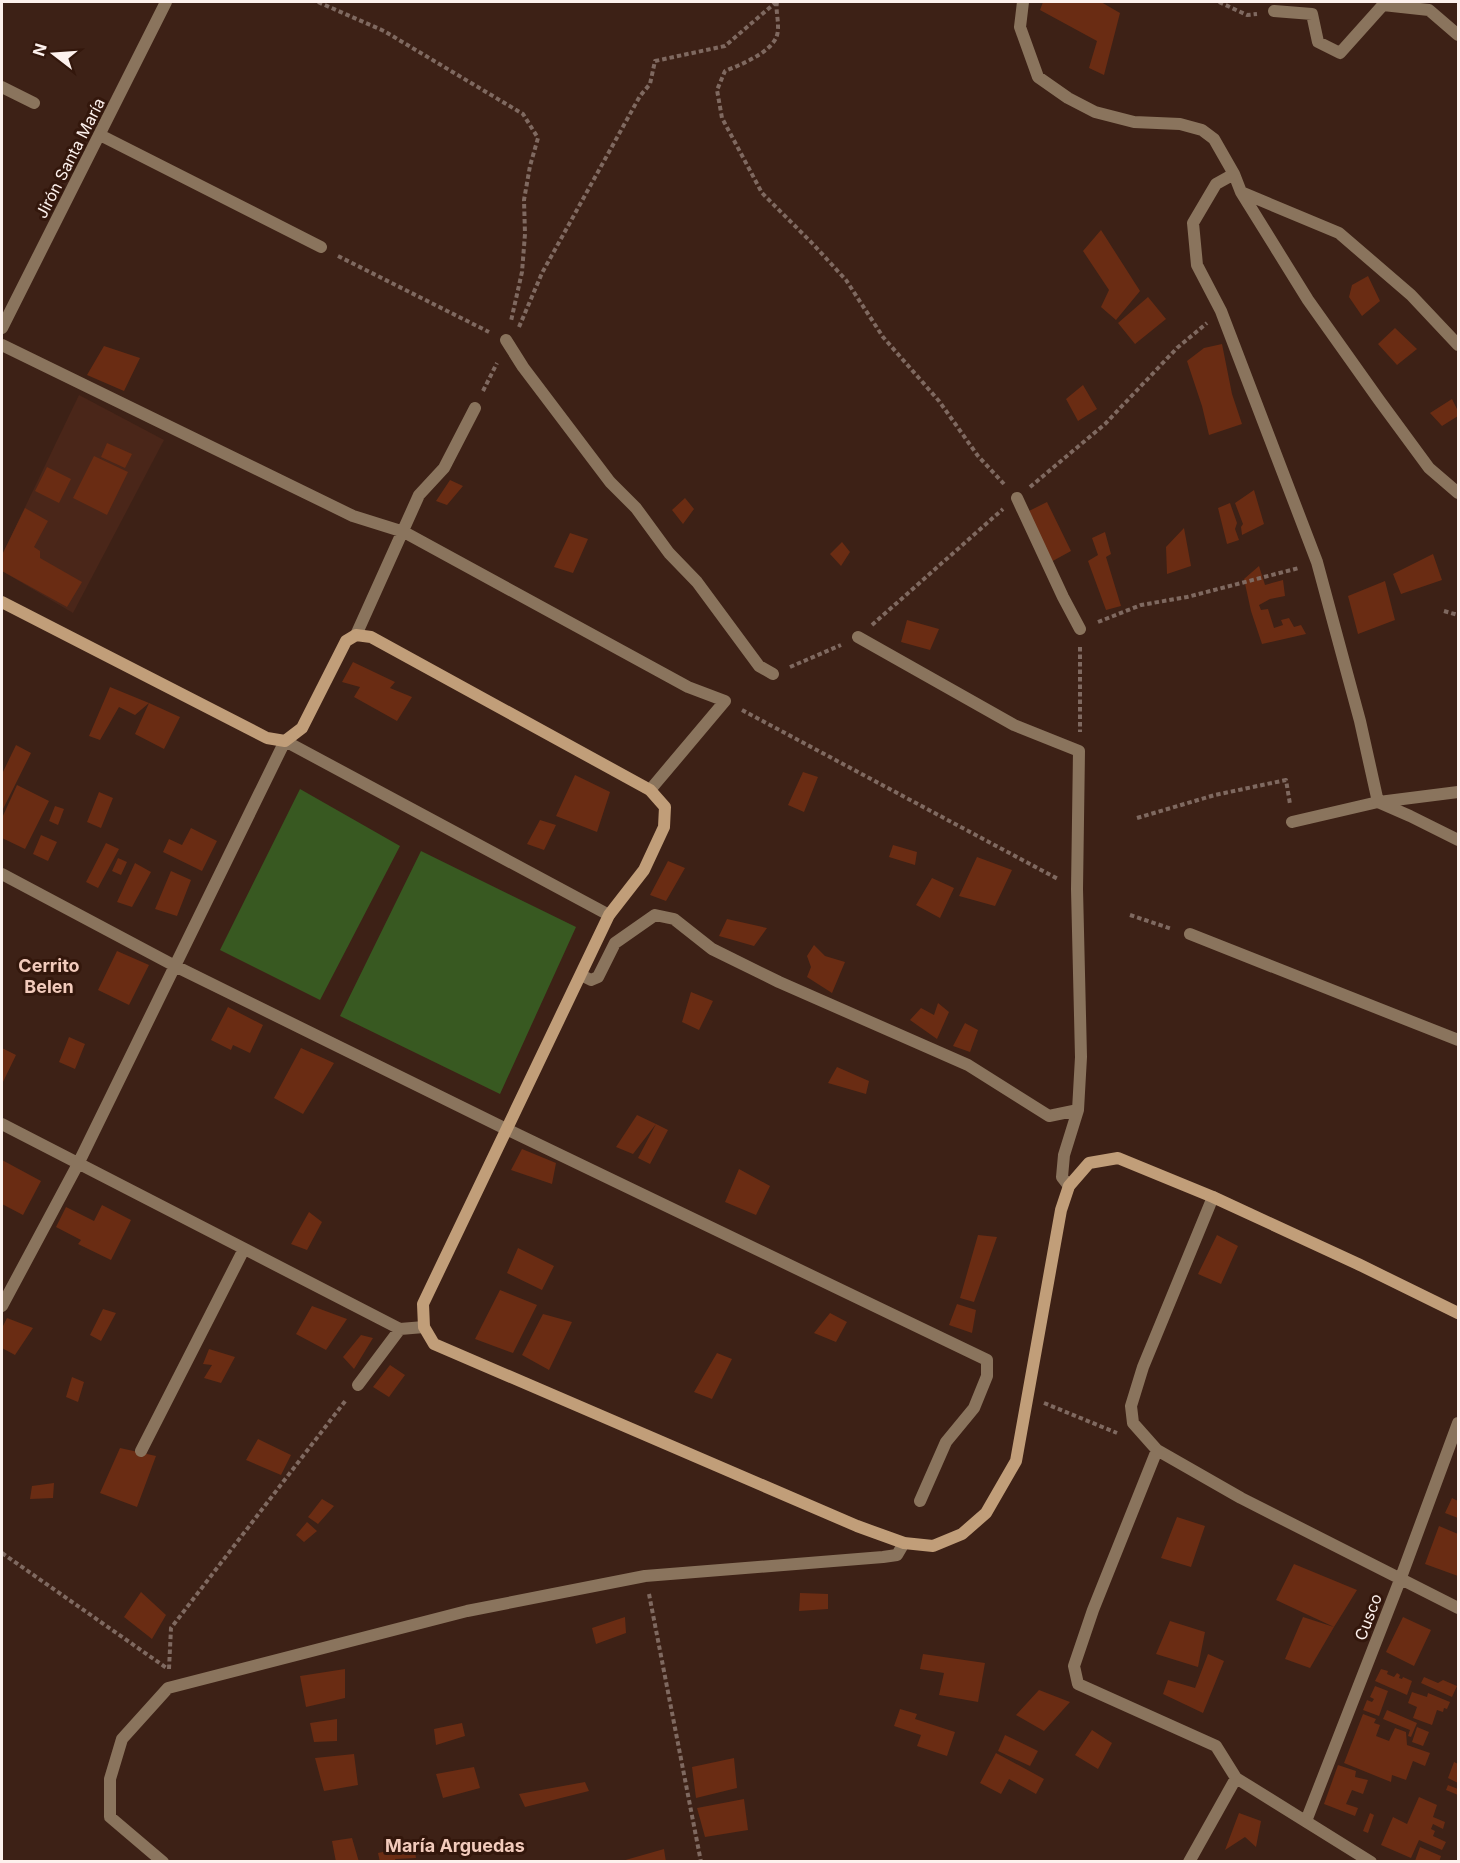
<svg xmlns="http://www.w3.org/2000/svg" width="1460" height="1863" viewBox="0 0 1460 1863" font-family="Inter,sans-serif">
<rect width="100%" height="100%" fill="#3d2116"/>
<!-- built -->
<path fill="#4a2619" d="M79 395 164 440 73 613 2 571V555Z"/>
<!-- green -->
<path fill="#385921" d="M300 789 400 846 320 1000 220 950Z
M421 851 576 927 500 1094 340 1016Z"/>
<!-- building -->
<path fill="#6a2c13" d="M1043 2H1101L1120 13 1104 75 1089 68 1097 41 1040 10Z
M1101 230 1140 291 1116 320 1101 307 1109 290 1083 251Z
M1368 276 1380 301 1362 316 1349 297 1352 285Z
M1148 297 1166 319 1135 344 1118 323Z
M1395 328 1417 349 1397 365 1378 344Z
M1222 344 1232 394 1242 424 1209 435 1202 406 1187 361 1204 348Z
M104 346 140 358 124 391 87 375Z
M1083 385 1097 409 1078 421 1066 399Z
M1452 399 1458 411V416L1442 426 1430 413Z
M107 443 132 454 125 468 101 457Z
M94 456 128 472 107 515 73 498Z
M47 467 71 479 59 503 35 491Z
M450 480 463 486 447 505 436 501Z
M1254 490 1264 524 1242 535 1241 527 1243 524 1235 503Z
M685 498 694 509 683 524 672 510Z
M1047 502 1071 551 1049 563 1027 512Z
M1230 503 1237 523 1235 529 1239 540 1227 544 1218 508Z
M25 508 48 521 34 547 40 551V558L82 582 67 607 2 571V555Z
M1184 528 1191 566 1167 574 1166 547Z
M1105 532 1111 554 1106 557 1121 606 1106 610 1088 561 1098 555 1092 538Z
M570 533 588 539 573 573 554 567Z
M842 542 850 552 841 566 830 554Z
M1433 554 1442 580 1401 594 1393 574Z
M1259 566 1265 585 1283 580 1285 596 1270 599 1259 605 1261 610 1268 609 1274 628 1283 625 1281 620 1289 618 1294 627 1301 625 1306 634 1262 644 1251 611 1244 579Z
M1385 581 1395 620 1358 634 1348 596Z
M907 620 939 629 930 650 901 642Z
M353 662 395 682 390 688 412 697 397 721 354 697 360 687 342 682Z
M110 687 149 703 180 717 164 749 135 734 149 703 135 715 119 707 100 740 89 736Z
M16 745 31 753 2 811V774Z
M803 772 818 777 804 812 788 805Z
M575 775 610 792 597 832 556 816Z
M17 785 49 801 25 849 2 838V818Z
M99 792 113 798 101 828 87 822Z
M55 806 64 809 58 825 49 821Z
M540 820 556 825 544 850 527 844Z
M191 828 217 841 202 871 163 852 169 839 182 845Z
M41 835 57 842 48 861 33 854Z
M106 843 119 849 98 888 86 882Z
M893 845 917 852 915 865 889 857Z
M977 857 1012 870 995 906 959 896Z
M118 858 127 862 121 875 112 871Z
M668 861 685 868 666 901 650 895Z
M135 863 151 872 132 907 117 902Z
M171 871 191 880 177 916 155 909Z
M932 878 954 888 940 918 916 905Z
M727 919 767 928 754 946 719 936Z
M814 945 825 956 845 962 832 993 807 977 811 967 807 956Z
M117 951 149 965 129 1005 98 990Z
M691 992 713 1001 699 1030 682 1022Z
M938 1003 949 1012 937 1039 910 1020 921 1008 934 1015Z
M228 1007 263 1025 250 1053 233 1045 231 1050 211 1040Z
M965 1023 978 1030 970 1052 953 1046Z
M69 1037 85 1044 75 1069 59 1062Z
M2 1048 16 1055 2 1084Z
M301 1048 334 1063 303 1114 274 1098Z
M837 1067 869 1081 866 1094 828 1083Z
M637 1115 656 1124 633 1154 616 1147Z
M656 1124 668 1130 650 1164 638 1158Z
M522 1149 556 1163 552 1184 511 1170Z
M2 1160 41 1181 23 1215 2 1204Z
M739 1169 770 1186 756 1215 725 1202Z
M102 1205 131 1220 111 1260 78 1244 81 1240 56 1227 66 1207 94 1221Z
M309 1212 322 1222 307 1250 291 1244Z
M978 1235 997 1237 974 1302 960 1298Z
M1217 1235 1238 1246 1221 1284 1198 1274Z
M518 1248 554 1266 542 1290 507 1273Z
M500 1290 537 1305 513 1353 475 1339Z
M957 1304 976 1310 972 1333 949 1325Z
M312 1306 347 1319 326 1350 296 1334Z
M103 1309 116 1313 101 1341 90 1335Z
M830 1313 847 1322 836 1342 814 1333Z
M543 1314 572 1322 549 1370 522 1355Z
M7 1318 33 1328 15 1355 2 1348V1328Z
M361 1335 373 1338 354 1369 343 1357Z
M209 1349 235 1357 221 1383 204 1378 212 1365 203 1364Z
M717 1353 732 1359 712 1399 694 1392Z
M390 1365 405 1375 389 1397 373 1387Z
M72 1377 84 1382 78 1402 66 1397Z
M258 1439 291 1455 281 1475 246 1460Z
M120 1448 156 1456 137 1507 100 1493Z
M54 1483 53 1498 30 1499 32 1486Z
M1452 1498 1458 1501V1518L1445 1513Z
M322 1499 334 1506 318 1524 308 1517Z
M1177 1517 1205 1526 1191 1567 1161 1558Z
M307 1522 317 1531 304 1542 296 1535Z
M1439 1526 1458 1534V1576L1425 1564Z
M1294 1564 1357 1590 1334 1627 1276 1600Z
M141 1592 166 1615 152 1639 124 1617Z
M800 1593 828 1594V1609L799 1611Z
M625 1617 626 1633 596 1644 592 1628Z
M1303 1617 1334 1627 1310 1668 1285 1659Z
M1403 1617 1431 1630 1414 1666 1386 1652Z
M1170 1621 1205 1632 1198 1667 1156 1654Z
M923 1654 985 1663 978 1702 939 1695 944 1673 920 1669Z
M1208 1654 1224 1661 1203 1713 1163 1694 1168 1680 1195 1688Z
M345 1669V1698L306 1707 300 1676Z
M1381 1669 1388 1671 1387 1674 1394 1677 1397 1673 1400 1675 1399 1678 1402 1679 1403 1677 1412 1681 1407 1695 1375 1681Z
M1424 1677 1438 1683 1443 1680 1457 1686 1452 1697 1421 1683Z
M1375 1686 1388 1691 1379 1716 1363 1710 1367 1700 1372 1702 1374 1699 1370 1697Z
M1039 1690 1070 1702 1044 1731 1016 1715Z
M1412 1692 1427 1697 1428 1693 1450 1702 1447 1709 1444 1708 1443 1712 1437 1710 1432 1725 1413 1718 1417 1707 1408 1703Z
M900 1709 917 1714 915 1719 955 1732 947 1756 917 1746 921 1735 894 1726Z
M1387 1710 1417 1723 1411 1737 1408 1736 1410 1730 1383 1719Z
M1363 1714 1376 1719 1374 1723 1380 1725 1376 1736 1389 1741 1395 1728 1406 1732 1407 1745 1430 1753 1425 1766 1413 1761 1406 1780 1392 1775 1391 1782 1344 1763Z
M337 1719V1741L314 1742 310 1723Z
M462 1723 465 1736 436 1745 434 1729Z
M1417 1727 1429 1732 1423 1746 1412 1742Z
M1092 1730 1112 1743 1098 1769 1075 1755Z
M1005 1735 1038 1751 1030 1766 998 1751Z
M996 1753 1044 1779 1036 1794 1009 1779 1001 1794 980 1783Z
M354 1754 358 1785 324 1791 315 1758Z
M734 1758 737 1788 696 1798 692 1767Z
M1454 1762 1458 1764V1783L1448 1778Z
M1338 1765 1356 1771 1355 1777 1368 1780 1363 1794 1352 1790 1346 1804 1358 1808 1355 1816 1324 1804Z
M474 1767 480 1788 443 1798 436 1774Z
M585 1782 589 1791 525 1807 519 1794Z
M1448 1785 1458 1789V1795L1446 1790Z
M1419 1797 1437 1805 1433 1817 1445 1822 1443 1829 1433 1824 1431 1829 1435 1831 1433 1836 1446 1842 1442 1850 1419 1840 1411 1858 1381 1845 1393 1817 1407 1824Z
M744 1799 748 1830 705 1837 697 1808Z
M1239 1813 1261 1821 1256 1847 1245 1837 1225 1850Z
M1370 1813 1374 1815 1368 1833 1363 1831Z
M352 1838 359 1862H336L332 1841Z
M414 1845 416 1858 395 1859 396 1862H380L378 1853Z
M1420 1847 1441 1856 1439 1862 1415 1861Z
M664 1849 666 1862H622V1861Z"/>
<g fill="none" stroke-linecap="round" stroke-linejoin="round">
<!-- path -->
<path stroke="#7f6960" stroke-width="4" stroke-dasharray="4.5 3" stroke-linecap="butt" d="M318 2 384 31 523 114 538 138 530 166 524 200 525 234 522 272 511 321
M777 2C775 12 781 27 776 38 768 54 740 65 725 71L717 90 722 118 762 193 811 242 846 280 883 337 939 401 978 456 1004 484
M1219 2 1247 15 1257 14
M338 256 489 332
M519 327 542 273 640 96 650 84 655 61 725 46 775 3
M483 391 497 363
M1030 487 1105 424 1177 348 1207 323
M1444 611 1458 615
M1098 622 1141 605 1187 597 1299 568
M872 625 1003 509
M1080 647V732
M790 667 841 645
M742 710 1058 879
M1137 818 1215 795 1286 780 1290 804
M1130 915 1172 929
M1044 1403 1117 1433
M2 1553 168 1669
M649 1594 701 1862
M169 1669 171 1628 346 1400"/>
<!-- lane -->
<path stroke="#8a745d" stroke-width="12" d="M1017 498 1063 597 1080 629
M1292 822 1378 802
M1190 934 1458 1040"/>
<!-- street -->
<path stroke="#8a745d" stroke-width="12" d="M1023 2 1020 27 1038 77 1068 98 1095 112 1134 122 1180 124 1202 130 1214 139 1234 174 1241 192 1308 300 1379 400 1429 468 1458 493
M1274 11 1312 14 1318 42 1340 53 1383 5 1429 10 1458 35
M2 87 34 103
M100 135 321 247
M1234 174 1216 184 1193 223 1197 265 1221 311 1317 562 1360 721 1378 802
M1241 192 1339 233 1411 295 1458 345
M2 328 166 2
M506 340 523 367 610 482 636 508 669 553 697 582 759 666 773 674
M2 345 353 516 404 532 688 687 725 701 650 790
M356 635 419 495 444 468 475 408
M858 637 1014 725 1079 751 1077 889 1081 1057 1078 1110 1064 1155 1062 1177 1069 1186
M1378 802 1410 816 1458 840
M1379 802 1458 792
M2 874 175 966 506 1129 987 1360V1376L974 1408 946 1442 920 1501
M581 975 591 980 598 977 615 943 655 915 674 919 712 949 779 982 968 1065 1049 1116 1078 1110
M2 1124 400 1329 424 1327
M1213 1197 1143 1367 1131 1406 1133 1423 1157 1450 1241 1498 1458 1608
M2 1306 78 1164 285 741 609 915
M358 1385 400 1329
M1157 1450 1093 1610 1074 1666 1078 1684 1216 1746 1236 1778 1371 1862
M141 1451 244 1249
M1306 1821 1400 1580 1458 1423
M163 1862 110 1817V1779L122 1739 168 1688 467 1611 645 1576 883 1557 897 1555 904 1543
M1189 1862 1236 1778"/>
<!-- secondary -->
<path stroke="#c19e79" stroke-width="12" d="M2 602 267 738 285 741 302 728 346 641 356 635 371 637 650 790 665 807 664 827 644 870 609 915 423 1304 424 1327 434 1344 857 1526 904 1543 933 1546 962 1534 986 1513 1016 1461 1061 1210 1069 1186 1089 1163 1118 1158 1213 1197 1358 1264 1458 1313"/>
</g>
<g text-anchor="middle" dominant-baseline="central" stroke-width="6" stroke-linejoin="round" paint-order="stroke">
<!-- street labels -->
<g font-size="16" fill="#fdf1ed" stroke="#33170c">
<text transform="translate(70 158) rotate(-63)">Jirón Santa María</text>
<text transform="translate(1368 1617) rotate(-69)">Cusco</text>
</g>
<!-- neighbourhood labels -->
<g font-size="18" font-weight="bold" fill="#f2cbbc" stroke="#33170c">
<text x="49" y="965">Cerrito<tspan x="49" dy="21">Belen</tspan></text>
<text x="455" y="1845">María Arguedas</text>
</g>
</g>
<!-- border -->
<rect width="1460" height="1863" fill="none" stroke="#fdf1ed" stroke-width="6"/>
<!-- north arrow -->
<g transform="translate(54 54) rotate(287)" stroke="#33170c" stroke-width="4.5" paint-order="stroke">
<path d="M0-4.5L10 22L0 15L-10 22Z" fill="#fdf1ed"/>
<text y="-9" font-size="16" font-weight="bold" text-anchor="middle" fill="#fdf1ed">N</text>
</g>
</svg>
